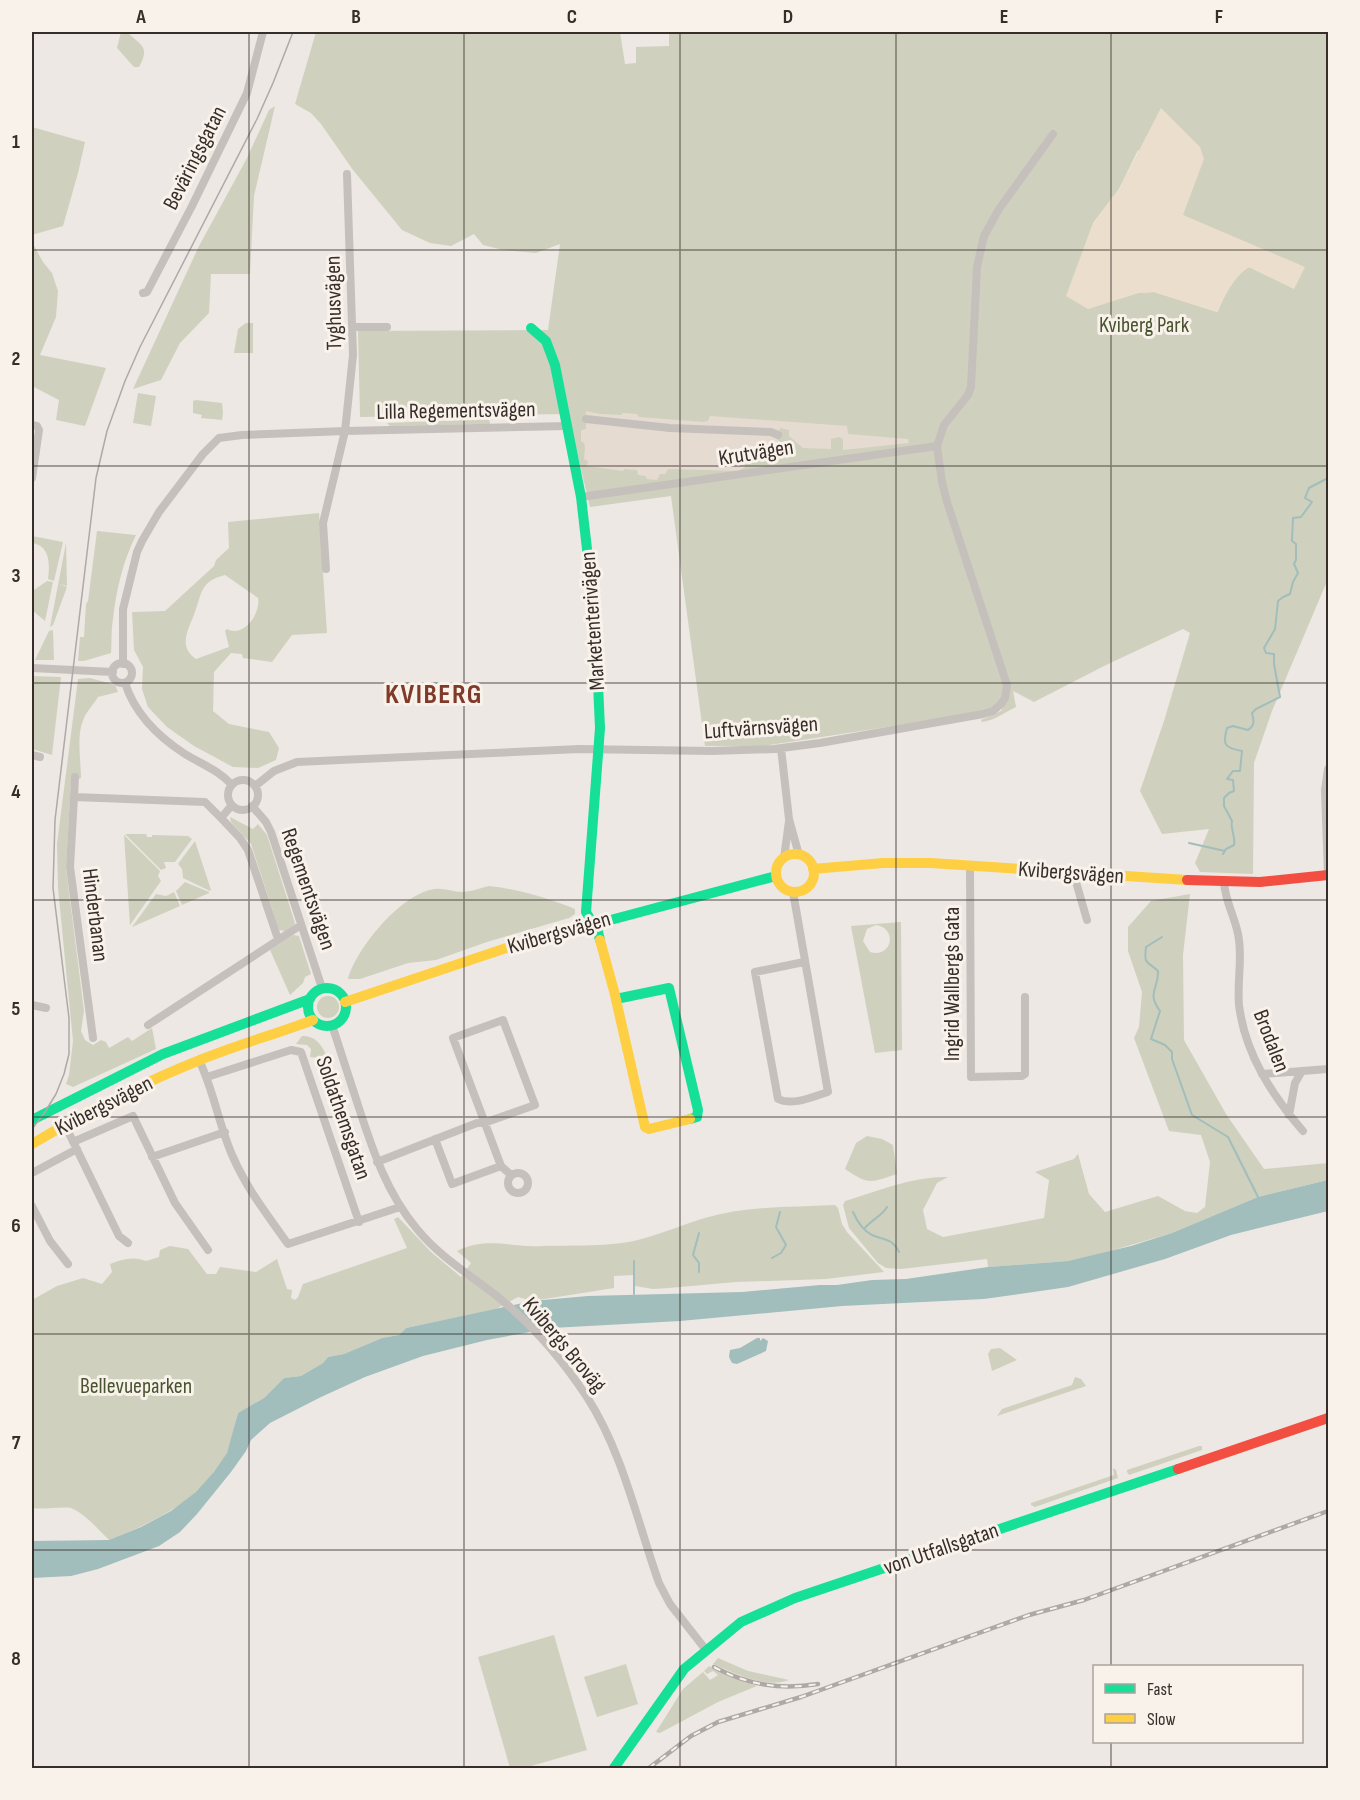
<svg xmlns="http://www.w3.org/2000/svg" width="1360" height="1800" viewBox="0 0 1360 1800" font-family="'Sofia Sans Condensed',sans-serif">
<rect width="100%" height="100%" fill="#ede8e3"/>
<!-- green -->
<path fill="#cfd1be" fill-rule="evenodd" d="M121 32H127C142 46 150 47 139 67H134L117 48Z
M316 32H620L625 64 636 63V47L669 46V32H1328V579L1272 711 1254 763 1253 874 1200 872 1195 863 1209 829 1162 834 1140 791 1164 721 1190 633 1183 629 1106 665 1034 702 1013 691 1016 707C1004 713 995 720 982 722L981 720 1001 711 1010 693 1003 706 985 712 763 746H705L671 496 590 507 568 414 360 417 358 331 548 330 560 244 536 253 503 250 483 245 474 234 451 246 430 243 402 230 353 170 321 124 311 113 295 104ZM1138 150 1183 215 1293 288 1249 267C1233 277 1225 295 1217 312L1154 292 1138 293 1087 309 1093 223 1119 189Z
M275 106 254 196 250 274H211L209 313 180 343 161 380 133 389 199 246 247 158 269 110Z
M32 127 85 142 78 173 63 226 32 235Z
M32 242 43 262 52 273 58 291 56 317 40 355 106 368 85 426 56 420 59 400 32 386Z
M246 323H253V353H234L238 329Z
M138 393 156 396 151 426 133 423Z
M196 400 222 403 223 413 222 420 201 418 202 415 193 413V401Z
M489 419 490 424 390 426 387 423Z
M319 513 327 633 292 635 272 662 243 658 242 654 231 653 214 672 213 711 229 724 269 732 279 748 276 760 258 768 233 767 194 746 167 727 148 707 142 689 143 667 134 650 132 612 165 611 214 566 216 560 229 548 228 522ZM225 575 258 598C261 613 244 638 227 629L225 631 229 647 196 659C177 646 189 629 195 612 202 592 201 581 225 575Z
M97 531 136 535C123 561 116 591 113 619 111 630 112 642 111 653L84 661H78L80 637H84L86 604 88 601Z
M32 536 63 542 54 581 48 579C50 563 50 546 32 543Z
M66 543 67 586 59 584 67 587 53 625 50 627Z
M47 581 53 582 45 621 32 610C31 587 31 593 47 581Z
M53 630 54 660H35L49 631Z
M32 676 61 677 52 755 32 749Z
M90 678 115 685 118 692 98 697C93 705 87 711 84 718 76 735 81 760 81 778L71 782 66 868 84 1011 81 1031 85 1040 93 1045 101 1040 106 1042 109 1048 128 1037 132 1041 152 1028 156 1049 73 1087 66 1084 69 1075 73 1041 58 888 57 844 78 679Z
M230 817 253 829 258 824 267 835 294 920 295 924 285 931 279 930 251 844 231 822Z
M125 834H146L147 837H152V835L188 836 192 839 175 862H164L166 868 161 870Z
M124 835 160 871 158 876 161 881 130 925Z
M195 841 211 890 210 891 183 878 182 869 178 864Z
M185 882 209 892V893L182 905 176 891Z
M489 886C518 889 548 898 575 909V914L569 918 487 942 436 960 408 963 360 979H348C356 949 401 893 435 889 444 888 453 892 462 892 470 892 481 888 489 886Z
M174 892 180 906 132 927 156 894 166 896Z
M1190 894 1183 955 1184 1040 1226 1114 1264 1169 1328 1163V1180L1258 1197 1172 1233 1100 1254 1068 1261 988 1267 987 1259 901 1269 886 1268 878 1263 849 1228 843 1205 845 1201C878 1191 913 1176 948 1177L937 1183 923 1210 927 1229 943 1237 1044 1218 1049 1180 1035 1172 1074 1159 1078 1154 1089 1194 1105 1212 1158 1196 1185 1211 1197 1213 1205 1207 1210 1162 1201 1135 1169 1131 1134 1038 1139 1027 1142 992 1128 951V927L1151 901Z
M901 922 902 1050 875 1053 851 926ZM876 925C899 929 891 959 870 952L863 941 867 929Z
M293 935 299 936 311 974 305 977 303 983 290 995 270 950Z
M317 1007a11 11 0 1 1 22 0a11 11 0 1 1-22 0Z
M302 1036C327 1034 331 1073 337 1092H335L321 1058 310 1057 311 1049 307 1045 296 1044Z
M317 1059 320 1060 334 1094 339 1097 347 1122 338 1124Z
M867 1136 882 1139 893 1145 897 1174C870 1183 869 1185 845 1169L856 1143Z
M835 1205 838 1208 842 1224 847 1232 884 1272 826 1279 736 1282 669 1288 653 1289 635 1286 634 1275 614 1276V1288L532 1301 518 1297 496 1309 406 1328 399 1335 382 1338 344 1354 328 1357 323 1363 301 1376 284 1378 264 1398 238 1413C234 1426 232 1441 227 1453 206 1498 152 1523 109 1540 100 1531 83 1512 71 1508 62 1506 43 1510 32 1508V1300L57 1286 83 1278 102 1284 112 1272 110 1264C123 1259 133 1256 146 1261L159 1257 160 1250 170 1246 188 1249 207 1274H216L220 1267 256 1272 277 1259 287 1289 292 1290 291 1298 295 1300 298 1297 303 1284 407 1248 394 1219 398 1217 431 1252 461 1277 471 1263 457 1251C489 1236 510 1248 542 1246 571 1245 610 1247 638 1240 666 1233 692 1220 721 1214 758 1206 797 1207 835 1205Z
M1000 1348 1017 1360 992 1371 988 1354 991 1349Z
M1075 1377 1081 1379 1086 1386 997 1416 1002 1409 1072 1385Z
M1199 1446H1202V1450L1129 1475 1127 1472V1470Z
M1113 1468 1116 1470 1118 1478 1035 1507 1031 1505V1503L1114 1475Z
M554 1635 587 1750 524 1768H510L478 1657Z
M718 1658 748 1671 789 1680C765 1689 735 1673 713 1664Z
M626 1664 638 1704 597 1717 584 1677Z
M709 1666 728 1676 757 1686 718 1702 660 1733 656 1732 683 1689 703 1672 710 1680 718 1675 713 1671 707 1674 704 1671Z"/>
<!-- sand -->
<path fill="#ebdecc" d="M1161 108 1200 147 1204 159 1183 215 1305 267 1294 289 1249 267C1233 277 1224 295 1218 312L1154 292 1138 293 1088 309 1066 296 1093 223 1119 189Z"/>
<!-- plaza -->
<path fill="#e6dbd1" d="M586 411 600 414 621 415 623 413 637 414 639 417 703 422 708 421 710 416 847 426 848 434 908 439 909 443 843 450V439L839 437 831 439V449L803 448 789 436V430L780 428 776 438 786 448H769L767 455H761L758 459 745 457V467L738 471 668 469 665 474H660L657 480 647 479 646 476 638 475 637 470 624 469 623 471 587 466 588 461 584 459 585 448 584 443 581 441V430L586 429Z"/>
<!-- water -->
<path fill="#a1bdbc" d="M1328 1180V1211L1231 1235 1165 1259 1068 1287 984 1299 842 1306 680 1321 552 1328 487 1340 423 1356 365 1377 321 1397 270 1423 251 1440 246 1451 231 1472 197 1514 180 1532 159 1546 98 1569 71 1576 32 1578V1541L109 1540 141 1527 171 1511 196 1492 214 1472 227 1453 238 1413 264 1398 284 1378 301 1376 323 1363 328 1357 344 1354 382 1338 399 1335 406 1328 532 1301 588 1296 742 1292 820 1285H837L872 1280 906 1279 988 1267 1068 1261 1131 1246 1172 1233 1258 1197Z
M757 1338H760V1341L763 1338 768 1341 766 1351 737 1364 732 1363 729 1357 730 1350 740 1348Z"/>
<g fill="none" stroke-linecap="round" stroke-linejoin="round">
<!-- stream -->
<path stroke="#a1bdbc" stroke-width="2" d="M1189 843 1225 851
M1223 854 1226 849 1234 845C1236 837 1230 829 1232 821L1224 806V798L1229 793 1234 791 1233 780 1227 779 1233 771H1240L1242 751C1225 748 1222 745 1227 728L1233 726 1248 730C1255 725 1254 721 1252 713L1256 709 1280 697 1274 664V654L1266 653 1264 648 1275 629 1278 601 1283 597 1290 594 1293 582 1298 573 1294 564 1296 560V544L1292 541 1293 518 1301 517 1312 502 1305 498 1309 488 1328 478
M1162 937 1146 947C1144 965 1146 960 1158 971 1159 989 1146 992 1160 1011L1151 1039 1165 1045 1172 1052V1059L1192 1115 1228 1137 1258 1197
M853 1212C857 1221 862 1230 872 1235 885 1241 891 1237 899 1252
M864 1229C871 1220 882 1216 887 1207
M772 1258 781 1253 786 1245 776 1227 780 1212
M699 1272V1263L693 1255 699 1233
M634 1294V1261"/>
<!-- street -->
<path stroke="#c6c0bc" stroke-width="8" d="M143 293 147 292 192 206 247 93 263 32
M353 327H387
M586 419 670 428 771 432 778 435
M32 425 37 426 39 430 32 478
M937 446 944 425 968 395 971 387 977 267 984 236 999 209 1053 134
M581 497 937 446
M326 569 323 523 345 431 353 355 347 174
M112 673a10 10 0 1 1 20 0a10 10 0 1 1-20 0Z
M123 664V609L137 552 142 541 159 512 203 454 219 438 242 435 345 431 567 426
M32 668 113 672
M125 683C135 714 157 736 185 754 201 764 219 770 232 785
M781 748 789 819 799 855
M32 755 40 757
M228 795a15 15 0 1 1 30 0a15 15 0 1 1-30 0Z
M255 786 274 771 297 762 579 749 712 751 774 749 820 743 983 714 993 711 1001 704 1005 698 1007 685 947 502 942 482 937 446
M74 797 75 777
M252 806 266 822 271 832 322 988
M221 818 240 838 248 850 278 939
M784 858 789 821
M970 866 971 1077 1022 1076 1025 1074V997
M1075 873 1076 882 1087 920
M1328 875 1325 790 1328 769
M1224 882C1225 903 1237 920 1239 940 1242 962 1237 984 1239 1005 1245 1054 1272 1095 1303 1131
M793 892 828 1092C812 1097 793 1106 778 1099L755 972 804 962
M32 1005 46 1008
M148 1025 301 925
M332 1025C340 1050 348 1074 356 1099 371 1145 385 1191 417 1229 438 1255 467 1273 493 1293 529 1321 562 1359 587 1397 623 1453 637 1521 659 1583L670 1604 706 1650
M93 1038 70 867 74 797 205 802 221 818 232 805
M199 1060C214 1091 219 1126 233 1157 247 1189 268 1216 288 1244L400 1207
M1262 1074 1328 1069
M207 1077 291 1050 301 1052 359 1222
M1289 1115 1295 1083 1302 1071
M65 1125 119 1236 128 1243
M435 1139 452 1184 501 1166
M73 1142 133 1116 175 1203 208 1250
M152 1157 225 1132
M377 1162 477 1123H484L535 1105 503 1020 453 1038 501 1166 511 1175
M32 1173 77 1149
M508 1183a10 10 0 1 1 20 0a10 10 0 1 1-20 0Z
M32 1206 50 1241 68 1264"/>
<!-- fast -->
<path stroke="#16e098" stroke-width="10" d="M531 328 546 341 555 365 581 497 595 618 600 728 586 912 598 932 600 940
M558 934 776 876
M308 1007a19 19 0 1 1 38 0a19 19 0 1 1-38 0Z
M616 999 669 988 698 1110 697 1117 690 1119
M32 1120 163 1054 310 999
M614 1768 684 1669 741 1622 795 1598 1178 1469"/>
<!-- slow -->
<path stroke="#ffcf43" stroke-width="10" d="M776 873a19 19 0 1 1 38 0a19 19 0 1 1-38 0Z
M813 869 883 863H931L1187 880
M600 940 614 991 645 1127 649 1129 690 1119
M345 1002 512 946 558 934
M32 1144C86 1112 142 1083 200 1060 237 1045 276 1034 313 1020"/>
<!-- jam -->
<path stroke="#f24e42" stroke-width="10" d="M1187 880 1260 882 1328 875
M1178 1469 1328 1418"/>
<!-- tram -->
<path stroke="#aea9a6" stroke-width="1.5" d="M32 1129 45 1112 56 1094 64 1074 69 1054V1018L53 888 55 820 96 478 107 431 125 381 140 347 257 119 273 83 293 32"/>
<defs>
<path id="rail" d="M714 1667C748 1685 780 1690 818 1684
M649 1768 691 1736 718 1722 801 1697 1029 1615 1084 1600 1328 1511"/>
</defs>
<!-- rail casing -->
<use href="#rail" stroke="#aea9a6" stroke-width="4.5"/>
<!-- rail -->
<use href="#rail" stroke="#f9f2eb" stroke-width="2" stroke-dasharray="7" stroke-linecap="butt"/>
</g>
<!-- grid -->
<path fill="none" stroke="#372d2a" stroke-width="1.5" stroke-opacity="0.55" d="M249 32V1768M464 32V1768M680 32V1768M896 32V1768M1111 32V1666M32 250H1328M32 466H1328M32 683H1328M32 900H1328M32 1117H1328M32 1334H1328M32 1550H1328M1111 1742V1768"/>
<g text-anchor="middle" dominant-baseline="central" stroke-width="6" stroke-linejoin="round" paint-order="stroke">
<!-- street labels -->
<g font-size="22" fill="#372d2a" stroke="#f9f2eb">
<text transform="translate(195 158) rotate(-63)">Beväringsgatan</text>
<text transform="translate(334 303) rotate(-91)">Tyghusvägen</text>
<text transform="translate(456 411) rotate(-1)">Lilla Regementsvägen</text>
<text transform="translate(756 453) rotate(-9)">Krutvägen</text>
<text transform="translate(593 621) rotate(-94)">Marketenterivägen</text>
<text transform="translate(761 728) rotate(-4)">Luftvärnsvägen</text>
<text transform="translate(1071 873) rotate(4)">Kvibergsvägen</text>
<text transform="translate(308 889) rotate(71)">Regementsvägen</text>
<text transform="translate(95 915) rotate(83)">Hinderbanan</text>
<text transform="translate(559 933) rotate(-16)">Kvibergsvägen</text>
<text transform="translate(952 984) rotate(-90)">Ingrid Wallbergs Gata</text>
<text transform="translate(1271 1041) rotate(69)">Brodalen</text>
<text transform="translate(104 1106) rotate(-27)">Kvibergsvägen</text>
<text transform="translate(343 1118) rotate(71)">Soldathemsgatan</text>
<text transform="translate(564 1345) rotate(50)">Kvibergs Broväg</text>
<text transform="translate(941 1549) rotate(-19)">von Utfallsgatan</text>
</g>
<!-- park labels -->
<g font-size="22" fill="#485330" stroke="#f9f2eb">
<text x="1144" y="325">Kviberg Park</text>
<text x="136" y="1386">Bellevueparken</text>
</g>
<!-- district labels -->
<g font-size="28" font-weight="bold" letter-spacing="1.5" fill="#7f3a2a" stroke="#f9f2eb">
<text x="434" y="694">KVIBERG</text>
</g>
</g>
<!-- border -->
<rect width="1360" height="1800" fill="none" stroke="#f9f2eb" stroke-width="66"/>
<!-- legend -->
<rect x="1093" y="1665" width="210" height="78" fill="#f9f2eb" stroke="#aba39e" stroke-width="1.5"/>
<rect x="1105" y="1684" width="30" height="9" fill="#16e098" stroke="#aba39e" stroke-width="1.5"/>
<text x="1147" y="1695" font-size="18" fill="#372d2a">Fast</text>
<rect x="1105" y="1714" width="30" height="9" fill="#ffcf43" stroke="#aba39e" stroke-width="1.5"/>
<text x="1147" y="1725" font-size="18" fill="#372d2a">Slow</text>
<rect x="33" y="33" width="1294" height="1734" fill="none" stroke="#372d2a" stroke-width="2"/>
<g font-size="20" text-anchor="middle" font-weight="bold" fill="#372d2a">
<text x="141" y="23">A</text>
<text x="356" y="23">B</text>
<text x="572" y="23">C</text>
<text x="788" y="23">D</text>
<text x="1004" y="23">E</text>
<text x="1219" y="23">F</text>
<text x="16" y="148">1</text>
<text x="16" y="365">2</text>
<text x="16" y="582">3</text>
<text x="16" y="798">4</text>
<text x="16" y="1015">5</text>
<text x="16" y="1232">6</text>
<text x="16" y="1449">7</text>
<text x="16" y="1665">8</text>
</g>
</svg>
